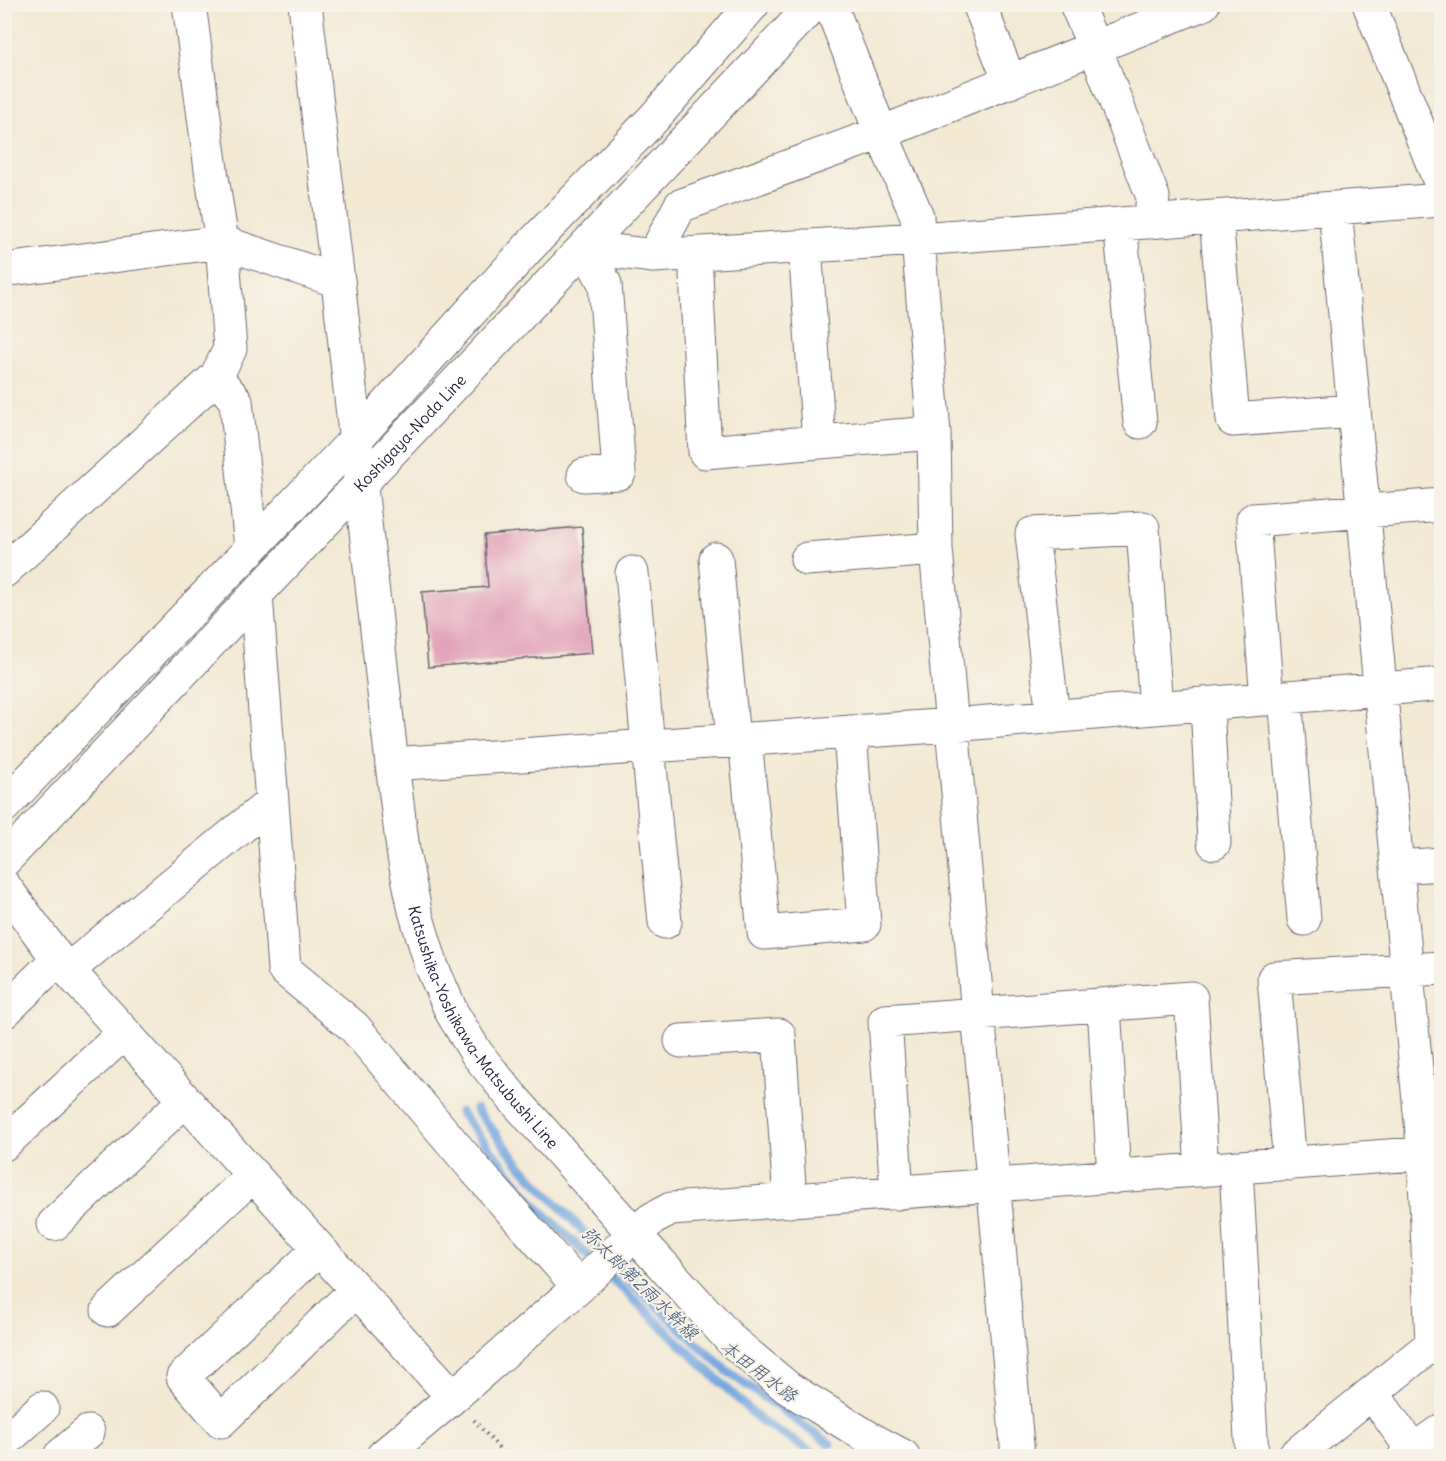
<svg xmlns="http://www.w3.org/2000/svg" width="1446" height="1461" viewBox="0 0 1446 1461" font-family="Delius,'Klee One',sans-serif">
<rect width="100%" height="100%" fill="#f7f3e8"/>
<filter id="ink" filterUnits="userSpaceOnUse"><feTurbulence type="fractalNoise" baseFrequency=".0167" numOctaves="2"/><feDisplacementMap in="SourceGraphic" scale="12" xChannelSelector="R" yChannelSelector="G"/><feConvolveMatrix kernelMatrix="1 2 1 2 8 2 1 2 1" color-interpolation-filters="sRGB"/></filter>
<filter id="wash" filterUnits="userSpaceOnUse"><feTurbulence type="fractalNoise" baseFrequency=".008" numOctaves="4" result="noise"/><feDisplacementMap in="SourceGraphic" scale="24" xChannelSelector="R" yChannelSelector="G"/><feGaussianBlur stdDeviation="1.35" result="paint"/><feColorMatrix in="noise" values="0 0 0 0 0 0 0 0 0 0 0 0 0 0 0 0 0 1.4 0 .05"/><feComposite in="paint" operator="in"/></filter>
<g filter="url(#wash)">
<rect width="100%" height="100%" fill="#f3e9d3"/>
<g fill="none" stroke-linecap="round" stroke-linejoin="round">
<!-- stream -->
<path stroke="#74a6df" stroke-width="9" d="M476 1109 521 1166 633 1284 727 1371 830 1444
M460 1112 536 1206 761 1421 818 1456"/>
</g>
<g id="blocks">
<!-- building -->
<path fill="#de95b2" d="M582 527 592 653 428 667 422 592 488 587 484 535Z"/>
</g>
</g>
<g filter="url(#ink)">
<use href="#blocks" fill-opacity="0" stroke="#6b6870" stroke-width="1.5"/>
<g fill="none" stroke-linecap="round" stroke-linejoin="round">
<defs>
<path id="minor" d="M830 4 881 133 917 216 918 239 934 433 936 549 1018 1456
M979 4 1010 82
M1076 4 1095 48 1153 197 1150 222
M1369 4 1442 187
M1216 217 1233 420 1354 411
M1120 224 1140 422
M805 246 819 442 934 433
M586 248 654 256 918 239 1442 200
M695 254 705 452 819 442
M654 256 680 206 881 133 1203 4
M4 270 222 242 338 281
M216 377 236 401 251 547
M584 475 619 473 605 284 586 248
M716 559 733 740
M807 559 936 549
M4 571 216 377 230 349 222 242 212 177 189 4
M632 573 648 746 665 922
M256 595 272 802 284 969 354 1027 473 1167 579 1287
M1285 697 1304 919
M1267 699 1253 520 1442 505
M1207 704 1214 843
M1053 717 1032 534 1143 528 1156 708
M745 739 764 933 864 924 850 732
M392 764 952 725 1442 684
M1397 867 1442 864
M4 886 58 959 453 1397
M68 970 272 802
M1104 1005 1114 1177
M4 1012 58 959
M681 1041 779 1035 790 1201
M4 1144 124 1033
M1290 1164 1274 978 1442 968
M1236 1168 1252 1456
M897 1193 885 1021 1191 998 1202 1170
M54 1224 185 1100
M319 1249 183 1377 221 1421 356 1290
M108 1310 253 1175
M1372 1393 1413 1450 1422 1456
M4 1442 42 1408
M60 1456 88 1432
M383 1456 453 1397 579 1287 634 1234 652 1219 671 1209 1442 1152
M1294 1456 1432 1344 1424 1154 1335 208
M1405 1456 1442 1430"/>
<g id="major">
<path id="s1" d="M305 4 338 281 392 764 404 857 415 911 432 967 452 1013 477 1054 512 1097 634 1234 733 1342 788 1388 871 1439 903 1456"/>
<path d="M4 806 356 439 529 247 654 118 753 4"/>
<path id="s2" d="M4 861C274 576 545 291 814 4"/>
</g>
</defs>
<!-- minor casing -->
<use href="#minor" stroke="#6b6870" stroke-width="35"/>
<!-- major casing -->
<use href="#major" stroke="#6b6870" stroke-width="35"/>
<!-- path -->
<path stroke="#6b6870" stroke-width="4" stroke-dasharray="1.5 4.5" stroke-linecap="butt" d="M474 1420 506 1456"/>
<!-- minor -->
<use href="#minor" stroke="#fff" stroke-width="33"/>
<!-- major -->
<use href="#major" stroke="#fff" stroke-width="33"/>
</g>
</g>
<g text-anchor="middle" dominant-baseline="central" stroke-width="4.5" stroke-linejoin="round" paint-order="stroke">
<!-- street labels -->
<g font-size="16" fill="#22223b" stroke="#f7f3e8">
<text stroke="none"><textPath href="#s2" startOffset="590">Koshigaya-Noda Line</textPath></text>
<text stroke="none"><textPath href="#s1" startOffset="1050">Katsushika-Yoshikawa-Matsubushi Line</textPath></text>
</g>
<!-- water labels -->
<g font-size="18" font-style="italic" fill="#43577d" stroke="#f7f3e8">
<text transform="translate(640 1283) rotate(44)">弥太郎第2雨水幹線</text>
<text transform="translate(759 1371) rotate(37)">本田用水路</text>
</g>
</g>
<!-- margin -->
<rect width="1446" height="1461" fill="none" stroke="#f7f3e8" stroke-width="24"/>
</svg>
